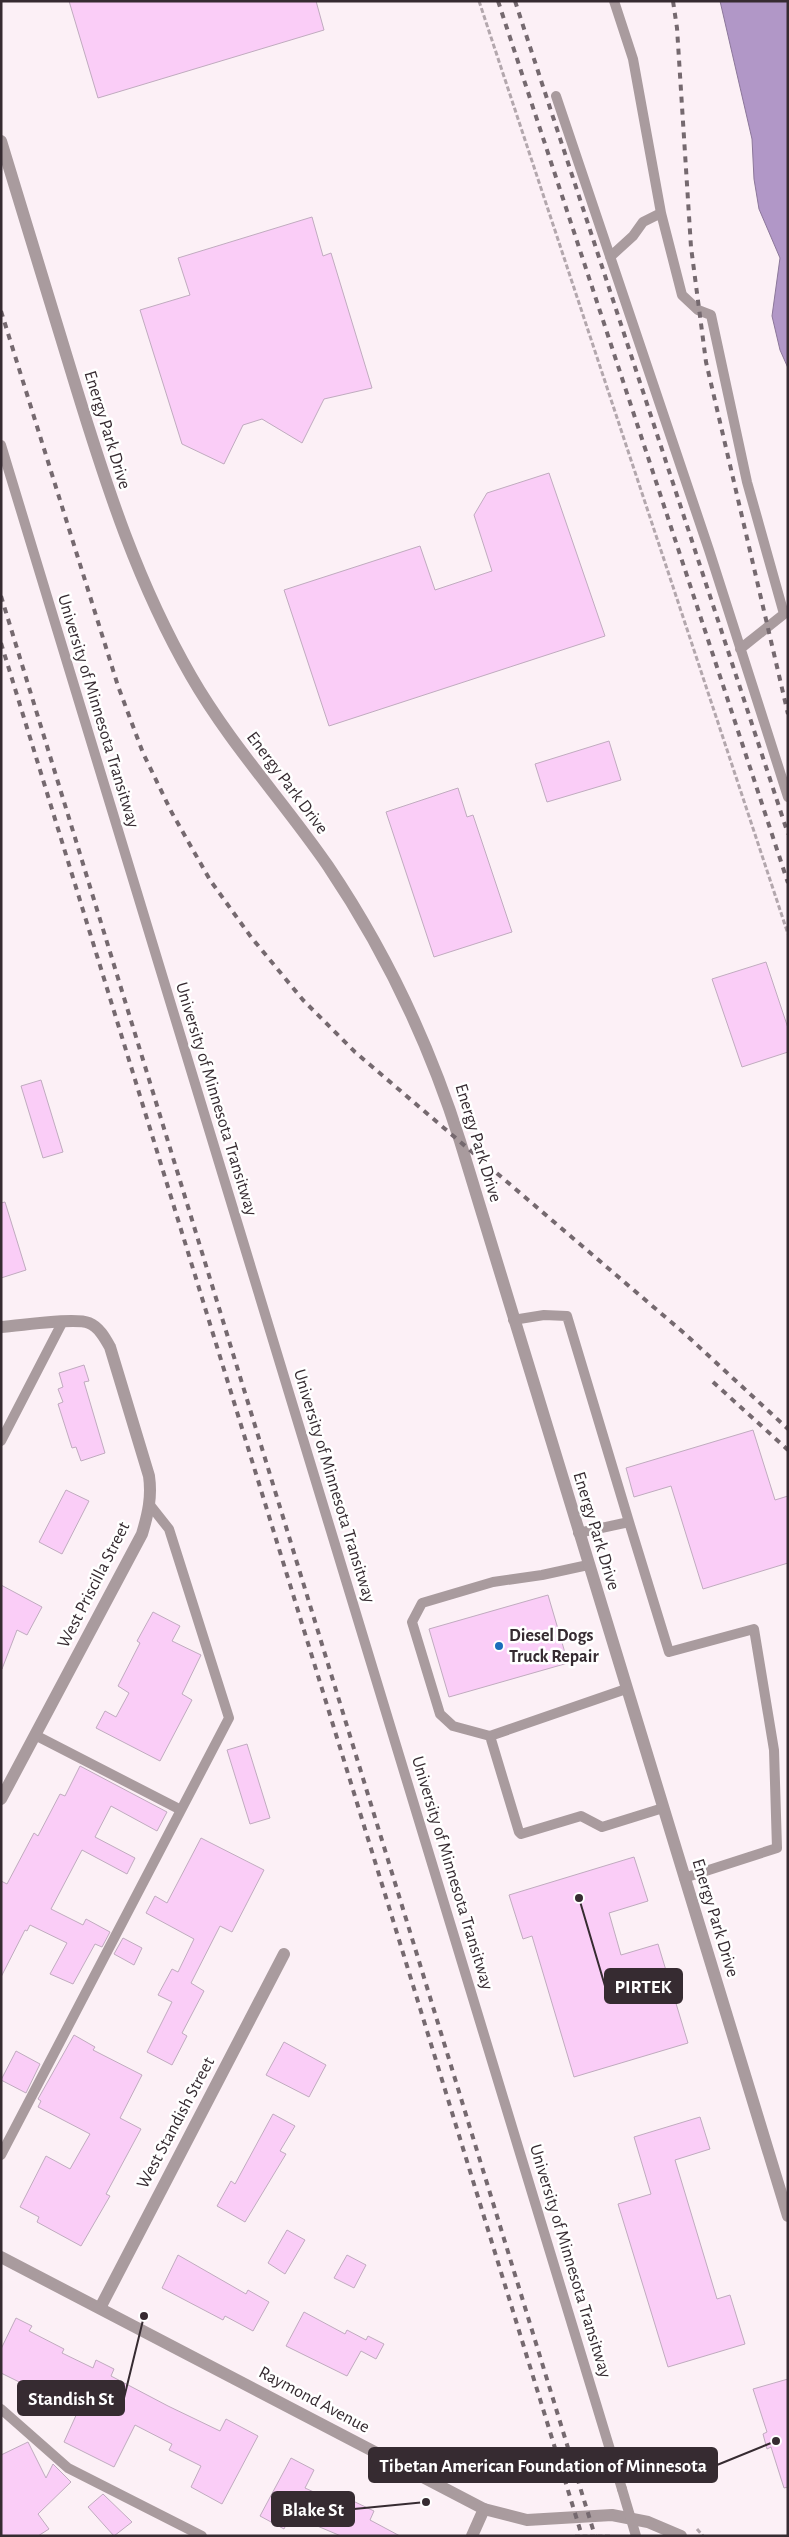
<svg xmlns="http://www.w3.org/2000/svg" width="789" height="2537" viewBox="0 0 789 2537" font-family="'Alegreya Sans',sans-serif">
<rect width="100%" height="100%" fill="#fcf0f6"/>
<!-- water -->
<path fill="#b197c7" stroke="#8c779a" d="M720 1H788V368L780 350 772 316 780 258 759 209 754 179 752 139Z"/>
<!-- building -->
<path fill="#facdf7" stroke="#c0abbf" d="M69 1H316L324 30 98 98Z
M312 217 323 256 331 253 372 388 324 399 302 443 262 419 243 425 224 464 182 444 140 310 190 295 178 258Z
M549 473 605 636 329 726 284 590 420 546 435 590 492 571 474 515 487 493Z
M609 741 621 780 547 802 535 764Z
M458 788 467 817 473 815 512 932 434 957 386 812Z
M766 962 788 1028V1052L742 1067 712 979Z
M41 1080 63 1152 43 1158 21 1086Z
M5 1202 26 1270 1 1278V1203Z
M84 1365 89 1381 84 1382 105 1453 81 1461 76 1447 72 1448 58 1404 63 1402 58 1389 63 1387 59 1373Z
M753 1430 775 1500 788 1496V1563L703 1589 671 1486 634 1497 626 1468Z
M66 1490 89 1501 62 1554 39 1542Z
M1 1585 42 1607 27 1635 17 1630 2 1669Z
M548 1595 568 1663 449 1697 429 1629Z
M153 1612 180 1626 172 1641 201 1655 182 1694 192 1700 160 1761 96 1728 105 1711 116 1717 129 1693 118 1686 140 1643 137 1641Z
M247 1744 270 1818 250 1824 227 1750Z
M80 1766 167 1812 157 1831 111 1806 95 1837 135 1858 127 1874 82 1850 51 1909 83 1925 86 1919 110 1932 102 1947 95 1944 73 1984 50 1974 67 1943 30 1925 27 1931 25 1930 1 1977V1881L7 1884 34 1833 38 1836 60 1794 65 1796Z
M201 1838 264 1870 232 1932 220 1926 191 1983 204 1991 182 2033 187 2036 172 2065 147 2052 172 2002 158 1995 172 1969 178 1972 194 1939 146 1913 155 1896 167 1903Z
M634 1857 648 1901 609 1913 621 1955 658 1944 688 2043 574 2077 532 1936 523 1939 509 1895Z
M123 1938 142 1948 134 1965 114 1954Z
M74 2035 95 2047 93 2050 142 2075 120 2118 141 2129 106 2194 110 2196 81 2246 37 2222 39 2217 20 2207 46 2156 70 2169 90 2134 38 2107 41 2101 38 2099Z
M284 2042 326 2065 309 2097 266 2075Z
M16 2051 40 2064 26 2093 1 2080Z
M273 2114 295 2126 280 2151 286 2154 245 2222 217 2206 231 2181 235 2184Z
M700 2117 710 2149 675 2160 717 2299 730 2295 745 2344 668 2367 618 2204 651 2194 634 2137Z
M287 2230 305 2240 285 2274 268 2263Z
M178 2255 246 2294 248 2290 269 2302 253 2331 225 2316 223 2320 162 2288Z
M347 2255 366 2265 354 2288 334 2278Z
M304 2312 345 2334 347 2330 366 2340 368 2336 384 2344 376 2359 361 2351 347 2376 286 2346Z
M16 2318 32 2326 29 2331 64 2349 62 2353 93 2368 96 2360 114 2369 111 2376 168 2406 220 2431 226 2419 258 2436 222 2504 191 2487 201 2466 169 2450 172 2444 135 2425 114 2467 64 2442 78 2411 1 2373V2349Z
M788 2379V2487L784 2488 771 2447 767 2449 763 2434 767 2432 753 2389Z
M28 2442 46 2478 53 2464 71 2482 38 2514 49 2529 38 2536H1V2455Z
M291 2458 314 2470 305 2488 349 2508 353 2501 374 2511 370 2520 400 2536H341L291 2515 284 2529 260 2516Z
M103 2494 132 2522 114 2536 88 2507Z"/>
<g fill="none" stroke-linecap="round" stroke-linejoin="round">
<!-- path -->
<path stroke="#b3a7ad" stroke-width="3" stroke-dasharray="5 2.5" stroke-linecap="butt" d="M479 1 788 934
M697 2529 703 2536
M575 2536H610"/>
<!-- service -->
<path stroke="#a99b9e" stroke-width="10" d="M556 96 709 550 788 797
M661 213 682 295 698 310 711 315 747 482 784 614 740 649
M610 257 633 236 643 222 661 213 633 59 614 1
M1 445 622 2489
M513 1320 544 1315 567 1316 629 1522
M1 1441 62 1323
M578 1533 629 1522 669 1652 754 1629 774 1750 777 1848 684 1878
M626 1689 490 1736 519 1832 521 1834 581 1816 602 1827 663 1808
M35 1735 181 1810
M490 1736 453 1726 440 1714 412 1622 422 1603 493 1582 542 1575 588 1565
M1 2155 229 1718 169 1529 150 1505
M1 2409 68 2468 202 2536"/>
<!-- minor -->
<path stroke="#a99b9e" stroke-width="12" d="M1 1327C20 1326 74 1317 89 1323 99 1327 105 1338 110 1347L149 1476C152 1497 148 1514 142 1534L1 1799
M100 2308 284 1954
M472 2536 484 2509"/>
<!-- tertiary -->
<path stroke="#a99b9e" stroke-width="12" d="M1 141C26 223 51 305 76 387 107 488 138 584 191 676 230 744 284 802 328 866 386 952 429 1043 460 1141L788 2216
M1 2257 484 2509 527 2520 612 2515 648 2522 681 2536"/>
<!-- rail -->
<path stroke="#75696f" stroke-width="4" stroke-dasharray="6 6" stroke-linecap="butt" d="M498 1 788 883
M515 1 788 834
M673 1 677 28 691 247 706 362 788 714
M1 311 118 686 143 753 172 813 210 880 251 937 303 1000 355 1052 684 1333 788 1429
M1 596 595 2536
M1 643 582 2536
M713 1382 788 1450"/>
<!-- service-bridge -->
<path stroke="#a99b9e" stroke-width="10" d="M622 2489 636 2536"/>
</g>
<!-- markers -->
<circle fill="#1a6dbb" stroke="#fff" stroke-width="2" cx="499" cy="1646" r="5"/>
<g text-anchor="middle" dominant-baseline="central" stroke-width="5" stroke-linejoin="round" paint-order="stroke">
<!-- street labels -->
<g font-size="18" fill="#362b31" stroke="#fff">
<text transform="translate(107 430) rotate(73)">Energy Park Drive</text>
<text transform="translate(98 711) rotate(73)">University of Minnesota Transitway</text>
<text transform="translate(287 783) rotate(53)">Energy Park Drive</text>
<text transform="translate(216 1099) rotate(73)">University of Minnesota Transitway</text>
<text transform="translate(478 1143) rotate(73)">Energy Park Drive</text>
<text transform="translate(334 1486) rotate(73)">University of Minnesota Transitway</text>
<text transform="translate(596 1531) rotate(73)">Energy Park Drive</text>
<text transform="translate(94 1585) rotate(-63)">West Priscilla Street</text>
<text transform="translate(452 1873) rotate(73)">University of Minnesota Transitway</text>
<text transform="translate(715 1918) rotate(73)">Energy Park Drive</text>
<text transform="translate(176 2123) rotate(-62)">West Standish Street</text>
<text transform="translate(570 2261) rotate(73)">University of Minnesota Transitway</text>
<text transform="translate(314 2400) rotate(28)">Raymond Avenue</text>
</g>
<!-- poi labels -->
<g font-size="18" font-weight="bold" fill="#362b31" stroke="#fff" text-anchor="start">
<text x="509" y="1636">Diesel Dogs<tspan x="509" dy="21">Truck Repair</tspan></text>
</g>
</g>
<!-- callouts -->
<path fill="none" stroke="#362b31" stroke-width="2" d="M579 1898L605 1986M144 2316L124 2398M776 2441L717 2465M426 2502L354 2509"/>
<g fill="#362b31" stroke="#fff" stroke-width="2">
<circle cx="579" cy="1898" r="5"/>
<circle cx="144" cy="2316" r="5"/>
<circle cx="776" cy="2441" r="5"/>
<circle cx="426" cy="2502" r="5"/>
</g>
<g fill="#362b31" stroke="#362b31" stroke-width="2">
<rect x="605" y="1969" width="77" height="34" rx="5"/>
<rect x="18" y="2381" width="106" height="34" rx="5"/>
<rect x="369" y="2448" width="348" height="34" rx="5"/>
<rect x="272" y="2492" width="82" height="34" rx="5"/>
</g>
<g font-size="19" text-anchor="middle" font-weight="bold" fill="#fff">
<text x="643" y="1993">PIRTEK</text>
<text x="71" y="2405">Standish St</text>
<text x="543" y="2472">Tibetan American Foundation of Minnesota</text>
<text x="313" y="2516">Blake St</text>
</g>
<!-- border -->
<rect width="789" height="2537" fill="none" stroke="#362b31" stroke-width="5"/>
</svg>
